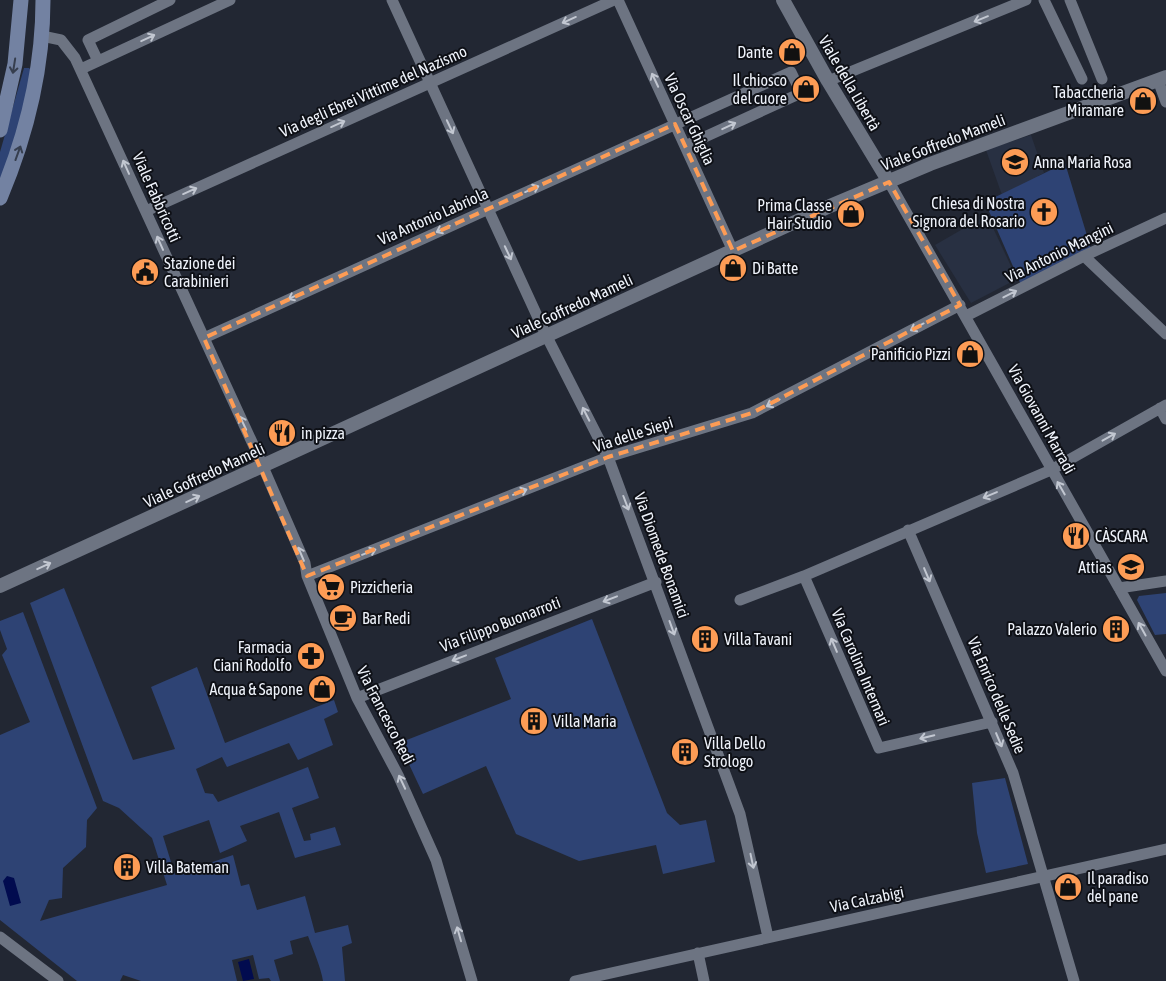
<svg xmlns="http://www.w3.org/2000/svg" width="1166" height="981" viewBox="0 0 1166 981" font-family="'Asap Condensed',sans-serif">
<rect width="100%" height="100%" fill="#222733"/>
<!-- built -->
<path fill="#283042" d="M1031 135 1044 173 1038 176 1040 182 1002 195 986 150Z
M987 215 1017 279 971 303 935 245Z"/>
<!-- green -->
<path fill="#2e4374" d="M24 68H29L32 71 30 93 0 185V152Z
M1065 163 1092 252 1022 287 985 202Z
M64 588 133 760 175 749 151 687 197 667 225 743 334 700 338 712 324 719 333 745 298 760 289 743 227 767 222 757 196 769 205 793 213 794 218 802 308 767 319 798 292 808 304 841 311 840 310 834 335 827 341 845 295 858 279 812 240 826 247 841 220 853 209 820 163 836 175 875 233 855 241 886 249 884 257 910 305 896 315 933 348 925 352 943 342 947 345 981H323C321 968 313 949 308 936L290 941 293 954 274 960 280 981H271L269 978 259 979 253 955 232 960 237 981H141L123 975 120 981H77L0 920V735L30 722 2 655 7 649 0 630V621L23 612 97 808 87 820 86 847 63 868 62 898 49 900 40 921 167 885 152 838 119 808 103 801 30 603Z
M1166 593V634L1155 635 1137 600 1139 596Z
M592 619 667 813 680 825 706 820 715 862 663 874 656 845 579 861 516 834 486 766 423 794 399 743 511 699 495 658Z
M1005 778 1028 864 986 873 977 833 972 783Z"/>
<!-- water -->
<path fill="#010b4f" d="M7 876 14 878 21 903 10 906 3 881Z
M249 959 254 979 243 981 238 962Z"/>
<g fill="none" stroke-linecap="round" stroke-linejoin="round">
<!-- minor -->
<path stroke="#6d7482" stroke-width="11" d="M392 0 545 333 608 457 740 814 768 937
M618 0 733 251
M1044 0 1082 79
M1070 0 1102 79
M42 36 61 40 75 58 257 453 305 563 307 576 357 698 398 775 436 860 472 981
M98 61 88 40 170 0
M81 69 230 0
M1158 80 1166 102
M828 81 1026 0
M889 182 1166 671
M146 211 614 0
M1084 256 1166 334
M966 316 1084 256 1166 218
M204 338 791 72 801 93 685 146
M1160 408 1166 419
M908 530 1013 773 1074 981
M307 576 608 457 752 413 960 305
M804 576 879 748 992 722
M1119 588 1166 581
M740 600 804 576 1051 470 1166 405
M357 698 656 582
M0 937 58 981
M698 953 704 981
M575 981 1166 849"/>
<!-- tertiary -->
<path stroke="#6d7482" stroke-width="14" d="M783 0 828 81 889 182
M0 586 830 206 930 164 1166 77"/>
<!-- secondary -->
<path stroke="#7382a2" stroke-width="15" d="M0 130 15 64 21 0
M0 198C27 134 43 70 43 0"/>
</g>
<!-- one-way arrows -->
<defs><path id="oneway-shaft" d="M-6 0H5M1.5-3L5.5 0L1.5 3" fill="none" stroke-width="1.6" stroke-linecap="round" stroke-linejoin="round" transform="scale(1.25)"/></defs>
<g stroke="#c2c7d1">
<use href="#oneway-shaft" transform="translate(981 19) rotate(158)"/>
<use href="#oneway-shaft" transform="translate(569 20) rotate(156)"/>
<use href="#oneway-shaft" transform="translate(148 38) rotate(-25)"/>
<use href="#oneway-shaft" transform="translate(655 80) rotate(-115)"/>
<use href="#oneway-shaft" transform="translate(338 124) rotate(-24)"/>
<use href="#oneway-shaft" transform="translate(729 126) rotate(-25)"/>
<use href="#oneway-shaft" transform="translate(450 127) rotate(65)"/>
<use href="#oneway-shaft" transform="translate(126 167) rotate(-114)"/>
<use href="#oneway-shaft" transform="translate(532 189) rotate(-24)"/>
<use href="#oneway-shaft" transform="translate(190 191) rotate(-24)"/>
<use href="#oneway-shaft" transform="translate(443 229) rotate(155)"/>
<use href="#oneway-shaft" transform="translate(160 243) rotate(-114)"/>
<use href="#oneway-shaft" transform="translate(508 253) rotate(65)"/>
<use href="#oneway-shaft" transform="translate(1010 294) rotate(-27)"/>
<use href="#oneway-shaft" transform="translate(295 296) rotate(155)"/>
<use href="#oneway-shaft" transform="translate(917 327) rotate(152)"/>
<use href="#oneway-shaft" transform="translate(773 403) rotate(152)"/>
<use href="#oneway-shaft" transform="translate(586 414) rotate(-117)"/>
<use href="#oneway-shaft" transform="translate(243 423) rotate(-115)"/>
<use href="#oneway-shaft" transform="translate(1109 437) rotate(-29)"/>
<use href="#oneway-shaft" transform="translate(1061 488) rotate(-120)"/>
<use href="#oneway-shaft" transform="translate(520 492) rotate(-22)"/>
<use href="#oneway-shaft" transform="translate(990 495) rotate(157)"/>
<use href="#oneway-shaft" transform="translate(193 499) rotate(-25)"/>
<use href="#oneway-shaft" transform="translate(626 503) rotate(69)"/>
<use href="#oneway-shaft" transform="translate(369 552) rotate(-22)"/>
<use href="#oneway-shaft" transform="translate(301 554) rotate(-113)"/>
<use href="#oneway-shaft" transform="translate(44 566) rotate(-25)"/>
<use href="#oneway-shaft" transform="translate(927 575) rotate(67)"/>
<use href="#oneway-shaft" transform="translate(610 599) rotate(159)"/>
<use href="#oneway-shaft" transform="translate(672 628) rotate(70)"/>
<use href="#oneway-shaft" transform="translate(1142 629) rotate(-119)"/>
<use href="#oneway-shaft" transform="translate(834 645) rotate(-113)"/>
<use href="#oneway-shaft" transform="translate(459 658) rotate(159)"/>
<use href="#oneway-shaft" transform="translate(927 737) rotate(167)"/>
<use href="#oneway-shaft" transform="translate(999 740) rotate(67)"/>
<use href="#oneway-shaft" transform="translate(402 782) rotate(-115)"/>
<use href="#oneway-shaft" transform="translate(752 861) rotate(78)"/>
<use href="#oneway-shaft" transform="translate(459 934) rotate(-106)"/>
</g>
<g stroke="#363e4e">
<use href="#oneway-shaft" transform="translate(14 66) rotate(99)"/>
<use href="#oneway-shaft" transform="translate(18 153) rotate(-70)"/>
</g>
<!-- marked area -->
<path fill="none" stroke="#fd9c55" stroke-width="4" stroke-dasharray="10 6" stroke-linejoin="round" d="M675 124 733 251 889 182 960 305 752 413 608 457 307 576 204 338Z"/>
<!-- icons -->
<defs>
<symbol id="shop-disc" viewBox="-11 -11 22 22"><circle r="9.5" fill="#fd9c55" stroke="#0e1016"/><path d="M-5-2.5h2.3a2.7 3.5 0 0 1 5.4 0H5L5.5 6h-11ZM-1.5-2.5h3a1.5 2.3 0 0 0-3 0Z" fill="#111"/></symbol>
<symbol id="school-disc" viewBox="-11 -11 22 22"><circle r="9.5" fill="#fd9c55" stroke="#0e1016"/><path d="M0-5L7-2L0 1L-7-2ZM-4 1L0 2.5L4 1V4Q0 6-4 4Z" fill="#111"/></symbol>
<symbol id="church-disc" viewBox="-11 -11 22 22"><circle r="9.5" fill="#fd9c55" stroke="#0e1016"/><path d="M-1.2-6h2.4v3.5h3.3v2.4h-3.3V6h-2.4V-.1h-3.3v-2.4h3.3Z" fill="#111"/></symbol>
<symbol id="civic-disc" viewBox="-11 -11 22 22"><circle r="9.5" fill="#fd9c55" stroke="#0e1016"/><path d="M-.6-6.5H3V-4.5H.6V-3L4-1V1h2V6H-6V1h2V-1L-.6-3ZM-1.2 2.5V6h2.4V2.5Z" fill="#111"/></symbol>
<symbol id="restaurant-disc" viewBox="-11 -11 22 22"><circle r="9.5" fill="#fd9c55" stroke="#0e1016"/><path d="M-5-6h1v4h1v-4h1v4h1v-4h1v5L-1.5 .5V6h-2V.5L-5-1ZM5-6V6H3V1.5H1.5Q1.5-4 5-6Z" fill="#111"/></symbol>
<symbol id="supermarket-disc" viewBox="-11 -11 22 22"><circle r="9.5" fill="#fd9c55" stroke="#0e1016"/><path d="M-6-5.5h2.5l.6 2H6L4.5 2H-2.5L-4.4-4H-6ZM-1.5 3.2a1.3 1.3 0 1 0 .1 0ZM3 3.2a1.3 1.3 0 1 0 .1 0Z" fill="#111"/></symbol>
<symbol id="cafe-disc" viewBox="-11 -11 22 22"><circle r="9.5" fill="#fd9c55" stroke="#0e1016"/><path d="M-5.5-4.5H6V0H3Q3 3.5 0 3.5H-2.5Q-5.5 3.5-5.5 0ZM3-3.2v2h1.7v-2ZM-6 4.5H4V6H-6Z" fill="#111"/></symbol>
<symbol id="building-disc" viewBox="-11 -11 22 22"><circle r="9.5" fill="#fd9c55" stroke="#0e1016"/><path d="M-4-6H4V6H1V3H-1V6H-4ZM-2.5-4.3h1.7v1.8h-1.7ZM.8-4.3h1.7v1.8H.8ZM-2.5-1h1.7V.8h-1.7ZM.8-1h1.7V.8H.8Z" fill="#111"/></symbol>
<symbol id="pharmacy-disc" viewBox="-11 -11 22 22"><circle r="9.5" fill="#fd9c55" stroke="#0e1016"/><path d="M-2-6h4v4h4v4h-4v4h-4v-4h-4v-4h4Z" fill="#111"/></symbol>
</defs>
<g fill-rule="evenodd">
<use href="#shop-disc" x="776" y="36" width="32" height="32"/>
<use href="#shop-disc" x="790" y="73" width="32" height="32"/>
<use href="#shop-disc" x="1127" y="85" width="32" height="32"/>
<use href="#school-disc" x="999" y="146" width="32" height="32"/>
<use href="#church-disc" x="1028" y="196" width="32" height="32"/>
<use href="#shop-disc" x="835" y="198" width="32" height="32"/>
<use href="#shop-disc" x="717" y="252" width="32" height="32"/>
<use href="#civic-disc" x="129" y="256" width="32" height="32"/>
<use href="#shop-disc" x="954" y="338" width="32" height="32"/>
<use href="#restaurant-disc" x="266" y="417" width="32" height="32"/>
<use href="#restaurant-disc" x="1060" y="520" width="32" height="32"/>
<use href="#school-disc" x="1115" y="551" width="32" height="32"/>
<use href="#supermarket-disc" x="315" y="571" width="32" height="32"/>
<use href="#cafe-disc" x="327" y="602" width="32" height="32"/>
<use href="#building-disc" x="1100" y="613" width="32" height="32"/>
<use href="#building-disc" x="689" y="623" width="32" height="32"/>
<use href="#pharmacy-disc" x="295" y="640" width="32" height="32"/>
<use href="#shop-disc" x="306" y="673" width="32" height="32"/>
<use href="#building-disc" x="518" y="705" width="32" height="32"/>
<use href="#building-disc" x="669" y="736" width="32" height="32"/>
<use href="#building-disc" x="111" y="851" width="32" height="32"/>
<use href="#shop-disc" x="1052" y="871" width="32" height="32"/>
</g>
<g text-anchor="middle" dominant-baseline="central" stroke-width="4" stroke-linejoin="round" paint-order="stroke">
<!-- poi labels -->
<g font-size="16" fill="#eff3fb" stroke="#0e1016" text-anchor="start">
<text x="773" y="52" text-anchor="end">Dante</text>
<text x="787" y="80" text-anchor="end">Il chiosco<tspan x="787" dy="18">del cuore</tspan></text>
<text x="1124" y="92" text-anchor="end">Tabaccheria<tspan x="1124" dy="18">Miramare</tspan></text>
<text x="1034" y="162">Anna Maria Rosa</text>
<text x="1025" y="203" text-anchor="end">Chiesa di Nostra<tspan x="1025" dy="18">Signora del Rosario</tspan></text>
<text x="832" y="205" text-anchor="end">Prima Classe<tspan x="832" dy="18">Hair Studio</tspan></text>
<text x="164" y="263">Stazione dei<tspan x="164" dy="18">Carabinieri</tspan></text>
<text x="752" y="268">Di Batte</text>
<text x="951" y="354" text-anchor="end">Panificio Pizzi</text>
<text x="301" y="433">in pizza</text>
<text x="1095" y="536">CÀSCARA</text>
<text x="1112" y="567" text-anchor="end">Attias</text>
<text x="350" y="587">Pizzicheria</text>
<text x="362" y="618">Bar Redi</text>
<text x="1097" y="629" text-anchor="end">Palazzo Valerio</text>
<text x="724" y="639">Villa Tavani</text>
<text x="292" y="647" text-anchor="end">Farmacia<tspan x="292" dy="18">Ciani Rodolfo</tspan></text>
<text x="303" y="689" text-anchor="end">Acqua &amp; Sapone</text>
<text x="553" y="721">Villa Maria</text>
<text x="704" y="743">Villa Dello<tspan x="704" dy="18">Strologo</tspan></text>
<text x="146" y="867">Villa Bateman</text>
<text x="1087" y="878">Il paradiso<tspan x="1087" dy="18">del pane</tspan></text>
</g>
<!-- street labels -->
<g font-size="16" fill="#eff3fb" stroke="#0e1016">
<text transform="translate(850 83) rotate(60)">Viale della Libertà</text>
<text transform="translate(373 91) rotate(-24)">Via degli Ebrei Vittime del Nazismo</text>
<text transform="translate(690 119) rotate(65)">Via Oscar Ghiglia</text>
<text transform="translate(943 142) rotate(-21)">Viale Goffredo Mameli</text>
<text transform="translate(157 197) rotate(66)">Viale Fabbricotti</text>
<text transform="translate(433 216) rotate(-24)">Via Antonio Labriola</text>
<text transform="translate(1059 252) rotate(-26)">Via Antonio Mangini</text>
<text transform="translate(572 306) rotate(-25)">Viale Goffredo Mameli</text>
<text transform="translate(1042 419) rotate(61)">Via Giovanni Marradi</text>
<text transform="translate(633 434) rotate(-18)">Via delle Siepi</text>
<text transform="translate(204 475) rotate(-25)">Viale Goffredo Mameli</text>
<text transform="translate(662 555) rotate(70)">Via Diomede Bonamici</text>
<text transform="translate(500 624) rotate(-21)">Via Filippo Buonarroti</text>
<text transform="translate(861 667) rotate(67)">Via Carolina Internari</text>
<text transform="translate(997 695) rotate(67)">Via Enrico delle Sedie</text>
<text transform="translate(386 715) rotate(63)">Via Francesco Redi</text>
<text transform="translate(867 899) rotate(-12)">Via Calzabigi</text>
</g>
</g>
</svg>
